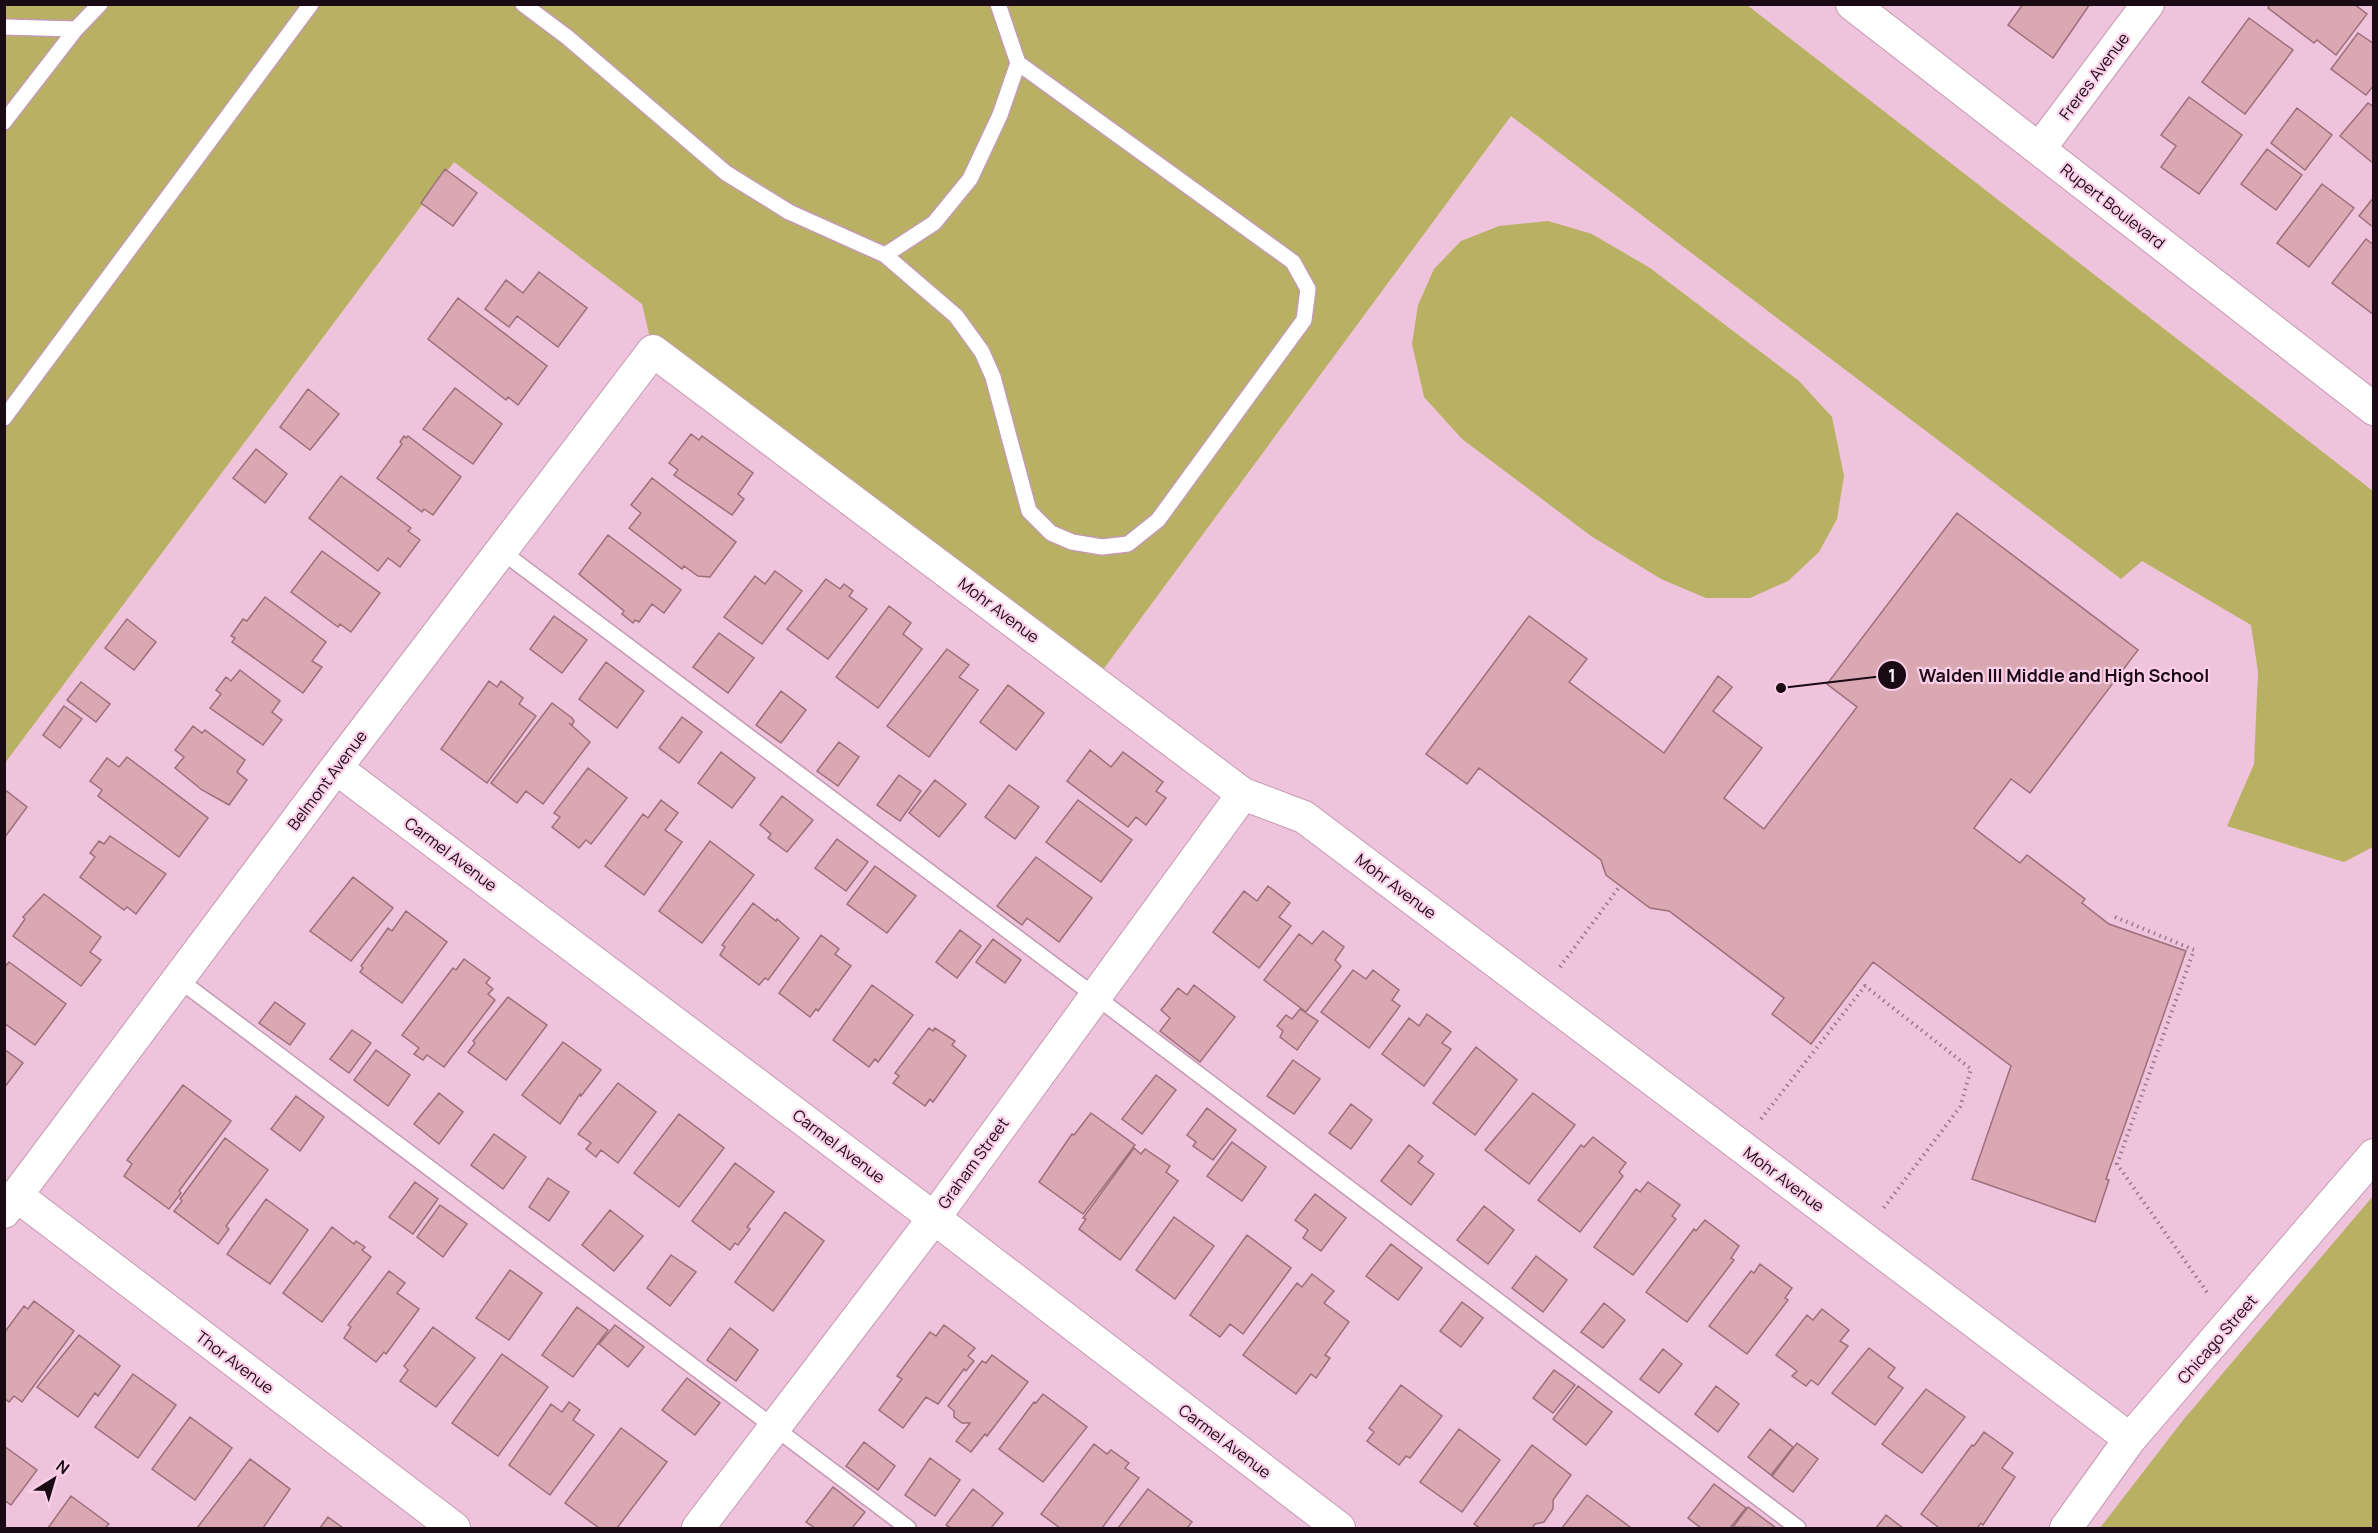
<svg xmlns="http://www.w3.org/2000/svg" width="2378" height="1533" viewBox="0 0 2378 1533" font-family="Manrope,sans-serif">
<rect width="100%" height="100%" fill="#efc3db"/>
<!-- green -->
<path fill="#b8b163" d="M5 5H1747L2373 491V847L2344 862 2227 826 2254 764 2258 672 2251 625 2142 561 2121 579 1511 116 1094 682 653 351 642 304 454 162 5 763Z
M1548 221 1592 234 1650 268 1799 381 1832 417 1844 476 1837 519 1819 552 1788 581 1750 598H1706L1661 579 1591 536 1462 439 1424 397 1412 344 1418 305 1434 269 1461 241 1499 226Z
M2373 1196V1528H2100L2184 1419Z"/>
<!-- building -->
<path fill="#d9a8b3" stroke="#9d6f7a" stroke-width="1.5" d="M2023 4H2090L2053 58 2008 25Z
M2270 4H2354L2367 14 2336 55 2317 40 2314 43 2268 8Z
M2249 18 2293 50 2245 114 2202 82Z
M2358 33 2374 44V85L2366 95 2331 69Z
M2189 97 2242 135 2199 194 2161 167 2176 146 2161 135Z
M2368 103 2374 107V164L2340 136Z
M2297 108 2332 135 2305 170 2271 143Z
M2267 149 2302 175 2276 210 2241 184Z
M445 169 477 193 453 226 421 203Z
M2322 184 2354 208 2309 267 2277 243Z
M2374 197V228L2359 216Z
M2366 239 2374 245V315L2332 283Z
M539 272 587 308 558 347 517 316 509 327 485 309 506 280 523 293Z
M458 298 547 366 518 405 508 397 506 400 428 339Z
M455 388 502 424 473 464 423 429Z
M308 389 339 414 310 450 280 427Z
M691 434 699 440 702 436 753 473 738 494 744 499 732 515 674 475 678 470 669 463Z
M404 436 406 438 408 436 461 477 433 515 424 509 422 512 377 478 402 444 400 442Z
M256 449 287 474 265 503 233 478Z
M341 476 411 528 408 531 420 540 400 567 388 558 378 571 309 518Z
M652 478 736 542 710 577 698 576 684 566 682 569 629 528 641 513 631 505Z
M1957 513 2138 650 2030 793 2011 779 1974 828 2020 863 2027 855 2085 899 2082 903 2109 924 2186 951 2106 1179 2109 1180 2095 1222 1972 1179 2011 1066 1873 962 1811 1044 1772 1014 1784 998 1669 911 1650 908 1606 875 1601 860 1479 768 1467 784 1426 754 1529 616 1587 659 1569 682 1664 753 1718 676 1732 687 1713 711 1762 748 1724 798 1764 829 1857 707 1827 684Z
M608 535 681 590 664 613 652 604 639 622 635 620 633 623 622 614 624 611 579 574Z
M322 551 380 593 351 632 340 624 338 627 291 592Z
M775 571 802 591 762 644 724 617 755 576 765 584Z
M826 579 840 589 844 584 853 591 849 596 867 609 828 659 787 629Z
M265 597 326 642 312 661 322 667 303 693 232 642 235 638 231 636 243 619 247 621Z
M889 606 911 623 903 634 922 649 878 708 836 677Z
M554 616 587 640 562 673 530 649Z
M127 619 156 642 134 670 105 648Z
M719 633 754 658 728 693 693 667Z
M947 649 969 665 959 677 978 690 929 757 887 726Z
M606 662 644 691 617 728 579 699Z
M240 670 280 701 272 712 282 720 263 745 210 708 221 694 216 690 226 677 231 681Z
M489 681 497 687 501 681 523 698 519 704 536 716 487 783 441 749Z
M81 682 110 704 96 722 67 700Z
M1008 685 1044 713 1016 750 980 722Z
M781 691 806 710 781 743 756 725Z
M552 703 572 718 574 721 572 725 569 723 590 742 543 804 526 791 517 803 491 783Z
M64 706 82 719 60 748 43 735Z
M682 717 702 732 679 763 659 748Z
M193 726 202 733 205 730 245 760 237 772 247 780 229 805 202 790 175 768 184 757 175 750Z
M839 742 859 757 838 786 817 771Z
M1090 750 1111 767 1123 752 1163 782 1156 791 1166 798 1146 825 1136 817 1128 827 1067 781Z
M721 752 755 778 732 808 698 783Z
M127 757 208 818 179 857 98 796 102 790 90 781 107 758 119 767Z
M588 768 627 798 591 844 586 840 579 848 552 827 560 817 554 813Z
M899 775 921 791 900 821 877 805Z
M935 780 966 804 939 837 909 813Z
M1009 785 1039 807 1015 839 985 817Z
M4 789 27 807 5 837H4Z
M782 796 813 820 787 852 768 838 771 834 760 825Z
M661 800 678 813 665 830 682 842 644 895 605 866 643 814 648 818Z
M1078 800 1132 840 1101 882 1046 842Z
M110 836 166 874 136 914 127 907 124 910 80 877 95 857 90 853 99 841 104 844Z
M837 839 868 862 846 891 815 868Z
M710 841 754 875 702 943 659 911Z
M1036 857 1092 898 1059 942 1027 918 1022 925 997 906Z
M875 866 916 896 887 933 847 904Z
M353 877 393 908 351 961 310 931Z
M1268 886 1290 903 1279 917 1291 926 1259 968 1213 932 1244 891 1257 901Z
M44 894 101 937 90 952 101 960 81 986 13 936 25 919 23 917Z
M753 903 776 921 777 919 799 938 768 980 765 978 759 985 720 955 725 947 722 945Z
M406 911 447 942 402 1003 360 972 363 968 361 966 388 928 392 931Z
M960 930 981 946 957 978 936 962Z
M1323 931 1344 947 1335 960 1341 966 1306 1012 1264 980 1299 934 1312 944Z
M821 935 839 949 835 954 851 966 818 1011 816 1009 810 1017 779 993Z
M993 939 1021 960 1005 983 976 962Z
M464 959 490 978 486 983 493 989 488 994 495 1000 444 1067 427 1055 423 1060 414 1054 419 1048 402 1035 453 968 456 970Z
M9 962 66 1004 35 1045 4 1023V968Z
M1353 970 1366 979 1373 970 1399 990 1392 1000 1400 1006 1369 1048 1321 1012Z
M872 985 913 1015 878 1062 875 1059 869 1067 833 1040Z
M1194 985 1235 1017 1200 1062 1160 1031 1170 1018 1161 1010 1178 988 1187 995Z
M508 997 547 1025 506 1080 468 1052 475 1043 473 1041Z
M275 1002 305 1024 290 1045 259 1023Z
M1300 1009 1318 1021 1297 1050 1280 1037 1283 1031 1277 1026 1286 1015 1292 1019Z
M1427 1014 1451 1032 1442 1043 1451 1049 1424 1086 1382 1054 1409 1018 1419 1026Z
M929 1028 933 1031 935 1028 955 1041 952 1045 966 1056 933 1102 930 1099 925 1106 893 1083 899 1076 895 1073Z
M352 1030 371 1043 349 1073 330 1059Z
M563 1042 601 1070 581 1096 580 1094 560 1124 522 1095Z
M1476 1047 1517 1080 1475 1135 1433 1103Z
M4 1049 23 1063 4 1088Z
M376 1050 410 1075 388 1106 354 1080Z
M1293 1060 1320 1079 1294 1114 1267 1096Z
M1156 1075 1176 1090 1142 1134 1122 1119Z
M618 1083 656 1112 618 1163 601 1150 596 1157 586 1149 591 1143 578 1134Z
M183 1085 231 1121 179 1191 181 1193 169 1209 124 1176 132 1164 127 1160Z
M439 1093 463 1112 439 1144 414 1124Z
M1533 1093 1575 1125 1529 1184 1485 1150Z
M296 1096 324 1117 300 1151 271 1129Z
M1351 1104 1372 1120 1351 1149 1329 1133Z
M1207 1108 1236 1130 1213 1160 1193 1146 1196 1142 1187 1135Z
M1091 1113 1135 1145 1083 1214 1039 1182 1072 1134 1074 1135Z
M679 1114 724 1148 679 1207 634 1173Z
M494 1134 526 1157 503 1189 471 1165Z
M1593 1137 1626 1163 1619 1172 1623 1176 1580 1232 1538 1200 1581 1145 1584 1147Z
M225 1138 268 1170 226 1226 229 1229 218 1244 174 1211 182 1201 180 1199Z
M1232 1142 1266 1167 1242 1201 1207 1176Z
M1409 1145 1423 1156 1418 1162 1434 1174 1411 1205 1381 1181Z
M1134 1148 1141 1154 1145 1149 1170 1166 1166 1172 1178 1181 1120 1260 1079 1229 1086 1219 1083 1218Z
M735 1163 774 1192 747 1227 750 1229 738 1245 735 1243 730 1250 692 1221Z
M548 1178 569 1192 549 1221 529 1207Z
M415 1182 438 1199 413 1234 389 1217Z
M1648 1182 1680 1205 1672 1216 1676 1219 1633 1275 1594 1247 1636 1189 1640 1192Z
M1315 1194 1346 1218 1321 1251 1303 1238 1308 1230 1295 1220Z
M266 1199 308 1230 270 1284 227 1254Z
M440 1205 467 1224 443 1257 417 1237Z
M1484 1206 1514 1230 1488 1264 1457 1240Z
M610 1210 643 1236 614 1271 582 1245Z
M785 1212 824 1241 773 1311 735 1282Z
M1174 1217 1214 1246 1175 1299 1136 1270Z
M1705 1220 1739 1246 1731 1258 1734 1260 1687 1322 1646 1292 1694 1229 1696 1231Z
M332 1227 354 1244 356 1241 365 1247 362 1250 371 1257 322 1322 283 1293Z
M1247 1235 1291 1268 1243 1334 1230 1324 1220 1337 1190 1315Z
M1391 1244 1422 1268 1398 1300 1366 1276Z
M671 1255 696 1272 670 1306 647 1288Z
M1536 1256 1567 1280 1543 1312 1512 1288Z
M1760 1264 1792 1288 1785 1298 1788 1300 1747 1354 1709 1326 1751 1271 1754 1273Z
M510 1270 542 1293 509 1340 476 1318Z
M389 1271 405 1283 397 1293 419 1309 386 1354 384 1352 376 1362 344 1338 351 1327 348 1325Z
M1312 1274 1334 1291 1324 1303 1349 1322 1325 1355 1330 1358 1316 1378 1311 1374 1296 1394 1243 1355 1297 1283 1302 1287Z
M34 1301 74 1331 22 1402 14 1396 9 1402 4 1398V1333L24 1306 28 1309Z
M1462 1302 1483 1318 1461 1347 1440 1331Z
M1604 1303 1625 1320 1603 1348 1581 1332Z
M577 1307 608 1330 573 1377 542 1355Z
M1822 1309 1849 1330 1840 1341 1848 1346 1818 1385 1811 1380 1806 1386 1792 1376 1797 1371 1776 1355 1807 1315 1813 1320Z
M615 1325 644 1347 628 1367 599 1344Z
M944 1325 975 1348 968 1356 974 1361 966 1371 964 1369 938 1404 926 1397 903 1428 879 1410 902 1379 897 1376 930 1332 936 1336Z
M433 1327 475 1358 436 1407 400 1381 408 1370 404 1366Z
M730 1328 758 1350 736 1381 707 1360Z
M79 1335 120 1366 98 1396 95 1393 78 1417 37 1387Z
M1869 1348 1895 1368 1888 1377 1903 1388 1875 1425 1832 1393Z
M1663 1349 1682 1364 1659 1393 1640 1379Z
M502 1354 548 1387 498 1456 452 1423Z
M992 1355 1028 1382 987 1436 985 1434 971 1452 956 1441 970 1423H962L954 1417V1411L948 1406 982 1361 986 1363Z
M1554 1370 1575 1385 1553 1413 1533 1398Z
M133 1374 176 1405 138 1458 95 1427Z
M687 1378 720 1403 695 1435 662 1410Z
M1401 1385 1442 1416 1410 1458 1406 1456 1399 1465 1367 1441 1374 1432 1369 1428Z
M1578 1386 1612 1412 1586 1445 1553 1419Z
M1716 1386 1739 1404 1718 1432 1695 1414Z
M1926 1389 1965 1417 1922 1473 1882 1444Z
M1043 1394 1087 1427 1043 1482 999 1449 1034 1402 1036 1403Z
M569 1402 580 1410 573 1420 594 1435 550 1495 509 1465 551 1404 562 1412Z
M190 1417 232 1448 195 1500 152 1469Z
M621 1428 667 1462 617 1528H599L565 1503Z
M1459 1429 1500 1460 1462 1512 1420 1482Z
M1770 1429 1793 1447 1771 1475 1748 1457Z
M1984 1432 2013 1453 2002 1468 2015 1477 1983 1525 1981 1523 1977 1528H1937L1938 1527 1921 1514 1972 1445 1974 1446Z
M864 1442 895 1466 878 1490 846 1466Z
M1797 1443 1818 1459 1793 1492 1772 1476Z
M1094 1444 1107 1454 1111 1450 1129 1463 1125 1468 1139 1478 1102 1528H1060L1041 1514Z
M1532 1445 1571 1475 1553 1500V1509L1544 1522 1535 1524 1532 1528H1480L1474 1524Z
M4 1446 37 1470 11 1505 4 1500Z
M930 1458 960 1480 935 1516 905 1495Z
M250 1459 290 1489 263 1528H197Z
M1714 1484 1746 1508 1730 1528H1701L1688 1518Z
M833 1487 865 1512 852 1528H815L806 1522Z
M973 1489 1003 1513 991 1528H951L946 1525Z
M1148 1489 1192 1522 1187 1528H1118Z
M1587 1495 1630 1527 1628 1528H1562Z
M71 1496 109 1524 105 1528H48Z
M1748 1507 1776 1528 1733 1527Z
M1886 1515 1903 1528H1876Z
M328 1517 343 1528H320Z"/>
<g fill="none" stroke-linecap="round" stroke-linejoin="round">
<defs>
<path id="service" d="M523 4 567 37 726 173 789 212 885 255 934 223 970 179 1000 115 1018 63 998 4
M4 27 76 29 100 4
M4 122 76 29
M885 255 956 316 982 352 993 377 1029 511 1051 533 1072 542 1102 547 1128 544 1158 520 1304 320 1308 289 1293 262 1018 63
M4 418 311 4
M501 551 1095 996 1798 1528
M178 979 908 1528"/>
<path id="minor" d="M1852 4 2374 409
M2040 148 2148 4
M336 768 934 1218 1339 1528
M16 1195 454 1528
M4 1212 336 768 653 351 1243 794 1304 817 2130 1439
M698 1528 934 1218 1243 794
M2066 1528 2130 1439 2374 1155"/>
</defs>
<!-- service casing -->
<use href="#service" stroke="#c49ab2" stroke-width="18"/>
<!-- minor casing -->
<use href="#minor" stroke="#c49ab2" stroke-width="34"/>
<!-- path -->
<path stroke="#987889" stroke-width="4" stroke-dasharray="1.5 4.5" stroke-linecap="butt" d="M2115 917 2194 950 2117 1164 2209 1295
M1560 967 1620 886
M1761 1119 1865 986 1971 1069 1960 1107 1882 1210"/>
<!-- service -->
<use href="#service" stroke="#fff" stroke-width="15"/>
<!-- minor -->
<use href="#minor" stroke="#fff" stroke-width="32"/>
</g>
<g text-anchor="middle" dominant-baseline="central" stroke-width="4.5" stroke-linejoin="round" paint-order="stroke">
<!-- street labels -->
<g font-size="16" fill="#190a13" stroke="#fccfe9">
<text transform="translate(2094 76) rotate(-53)">Freres Avenue</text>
<text transform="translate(2113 206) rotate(38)">Rupert Boulevard</text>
<text transform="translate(999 610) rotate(37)">Mohr Avenue</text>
<text transform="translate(327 780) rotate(-53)">Belmont Avenue</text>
<text transform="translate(451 854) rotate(37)">Carmel Avenue</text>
<text transform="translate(1396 886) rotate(37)">Mohr Avenue</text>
<text transform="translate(839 1146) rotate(37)">Carmel Avenue</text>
<text transform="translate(973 1163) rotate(-54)">Graham Street</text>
<text transform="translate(1784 1179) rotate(37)">Mohr Avenue</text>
<text transform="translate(2217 1339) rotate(-49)">Chicago Street</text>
<text transform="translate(235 1362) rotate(37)">Thor Avenue</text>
<text transform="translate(1225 1441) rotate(37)">Carmel Avenue</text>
</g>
</g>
<!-- callouts -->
<path fill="none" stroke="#190a13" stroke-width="2" d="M1781 688L1892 675"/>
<g fill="#190a13" stroke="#fccfe9" stroke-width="2">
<circle cx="1781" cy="688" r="6"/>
<circle cx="1892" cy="675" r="15"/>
</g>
<g font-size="18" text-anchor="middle" font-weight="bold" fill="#fff">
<text x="1892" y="682">1</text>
</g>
<g font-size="18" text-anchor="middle" font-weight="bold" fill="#190a13" stroke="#fccfe9" stroke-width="4.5" stroke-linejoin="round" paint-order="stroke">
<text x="2064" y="682">Walden III Middle and High School</text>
</g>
<!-- border -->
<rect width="2378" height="1533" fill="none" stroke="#190a13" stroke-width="12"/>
<!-- north arrow -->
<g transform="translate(54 1479) rotate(37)" stroke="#fccfe9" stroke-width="4.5" paint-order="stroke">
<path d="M0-4.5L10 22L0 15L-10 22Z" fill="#190a13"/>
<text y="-9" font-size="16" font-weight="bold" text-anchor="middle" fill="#190a13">N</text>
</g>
</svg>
